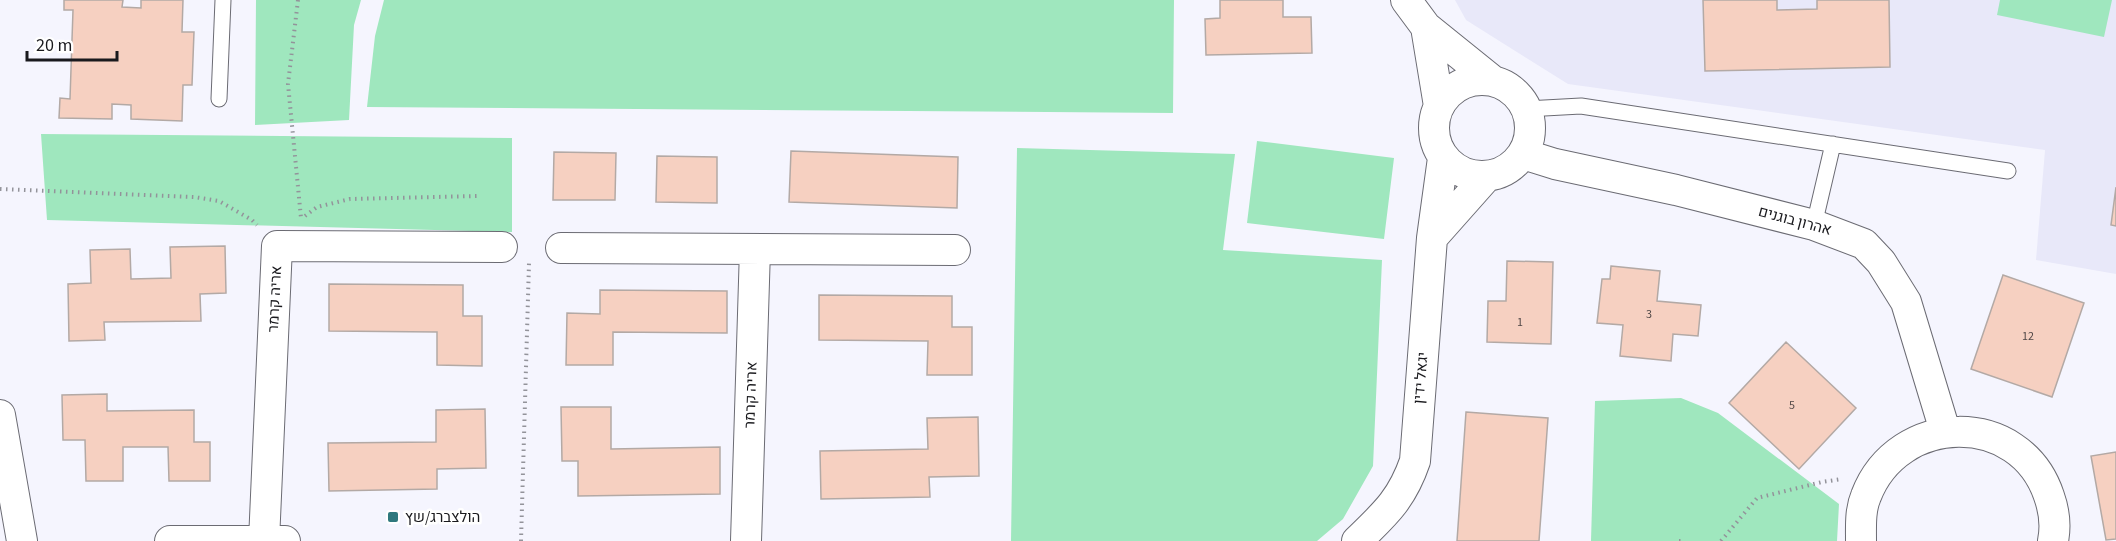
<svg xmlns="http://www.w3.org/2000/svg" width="2116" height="541" viewBox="0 0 2116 541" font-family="'Source Sans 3',Heebo,sans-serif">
<rect width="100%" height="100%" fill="#f5f5fe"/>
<!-- built -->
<path fill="#e8e8f9" d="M1455 0H2116V274L2036 260 2045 150 1568 84 1466 20Z"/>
<!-- green -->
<path fill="#9fe7be" d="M256 0H361L354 25 349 120 255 125Z
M384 0H1174L1173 113 367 107 375 36Z
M2000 0H2112L2104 37 1997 15Z
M41 134 512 138V232L47 220Z
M1257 141 1394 158 1384 239 1247 223Z
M1017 148 1235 154 1223 250 1382 260 1373 466 1343 519 1317 541H1011Z
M1681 398 1718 413 1839 504 1837 541H1591L1595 401Z"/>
<!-- building -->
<path fill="#f6d0c1" stroke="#b3a9a5" stroke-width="1.5" d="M64 0H123L122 7 141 8V0H183L182 32H194L192 85H183L182 121 131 119V105L112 104V119L59 118 60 98 70 99 73 10H64Z
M1220 0H1283V17H1311L1312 53 1206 55 1205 19 1220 18Z
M1703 0H1777V10L1817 9V0H1889L1890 67 1705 71Z
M791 151 958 157 957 208 789 202Z
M554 152 616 153 615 200H553Z
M657 156 717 157V203L656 202Z
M2116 187V226L2111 225Z
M225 246 226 293 200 294 201 321 104 322 105 340 69 341 68 284 91 283 90 250 130 249 131 279 171 278 170 247Z
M1507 261 1553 262 1551 344 1487 342 1488 301H1506Z
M1611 266 1660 271 1657 301 1701 305 1698 336 1673 334 1671 361 1620 356 1623 325 1597 323 1602 279H1610Z
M2003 275 2084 303 2052 397 1971 369Z
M329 284 463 285V316H482V366L437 365V332L329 331Z
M600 290 727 291V333L613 332V365H566L567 313 600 314Z
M819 295 952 296V327H972V375H927L928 341 819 340Z
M1786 342 1856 408 1799 469 1729 403Z
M107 394V411L194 410V442H210V481H169L168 447H123V481H86L85 440H63L62 395Z
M561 407H611V449L720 447V494L578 496V461H562Z
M485 409 486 468 437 469V489L329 491 328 443 436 442V410Z
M1466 412 1548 418 1539 541H1457Z
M978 417 979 476 929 477 930 497 821 499 820 451 928 449 927 418Z
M2116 452V539L2106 540 2091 456Z"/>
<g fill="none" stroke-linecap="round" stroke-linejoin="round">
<defs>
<path id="service" d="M219 99 223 0
M1526 109 1581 106 2008 171
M1814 225 1833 144"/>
<path id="minor" d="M1406 0 1426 27 1493 81
M1426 27 1439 106
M1434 128a48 48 0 1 1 96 0a48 48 0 1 1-96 0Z
M1523 154 1555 164 1676 190 1814 225 1864 244 1881 262 1906 302 1945 431
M1432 238 1487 176
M561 248 955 250
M0 415 22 541
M170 541H285
M264 541 277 246 502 247
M746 541 755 249
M1357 541C1385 514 1402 499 1415 461L1432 238 1443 158
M1861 541C1861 526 1860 510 1866 496 1898 412 2020 409 2049 496 2054 510 2056 526 2053 541"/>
</defs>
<!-- service casing -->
<use href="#service" stroke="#6b6b73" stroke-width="17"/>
<!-- minor casing -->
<use href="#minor" stroke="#6b6b73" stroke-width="32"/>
<!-- path -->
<path stroke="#93939a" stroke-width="4" stroke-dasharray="1.5 4.5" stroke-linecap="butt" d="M298 0 288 84 301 218
M0 189 194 197 219 201 252 220 257 225
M305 216 317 207 350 199 477 196
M521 541 529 263
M1679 541H1682
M1721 541 1757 498 1822 482 1842 479"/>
<!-- service -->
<use href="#service" stroke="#fff" stroke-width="15"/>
<!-- minor -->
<use href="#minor" stroke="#fff" stroke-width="30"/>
</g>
<!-- markers -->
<rect fill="#2f787d" stroke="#fff" stroke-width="2" x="387" y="511" width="12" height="12" rx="3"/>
<g text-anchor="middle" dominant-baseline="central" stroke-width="5" stroke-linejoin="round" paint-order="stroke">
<!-- number labels -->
<g font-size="12" fill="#504746">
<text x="1649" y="314">3</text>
<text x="1520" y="322">1</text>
<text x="2028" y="336">12</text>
<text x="1792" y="405">5</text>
</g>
<!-- street labels -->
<g font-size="15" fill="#19191d" stroke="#fff">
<text transform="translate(1795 221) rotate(15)">אהרון בוגנים</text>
<text transform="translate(275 299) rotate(-87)">אריה קרמר</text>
<text transform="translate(1421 378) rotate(-85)">יגאל ידין</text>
<text transform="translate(751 395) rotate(-88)">אריה קרמר</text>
</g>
<!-- poi labels -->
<g font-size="15" fill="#19191d" stroke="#fff" text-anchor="start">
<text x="405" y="517">הולצברג/שץ</text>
</g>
</g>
<!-- scale -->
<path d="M27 51v9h90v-9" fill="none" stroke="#19191d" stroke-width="3"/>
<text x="36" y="51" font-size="18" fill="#19191d" stroke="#ffffff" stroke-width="4.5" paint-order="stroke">20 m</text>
</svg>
